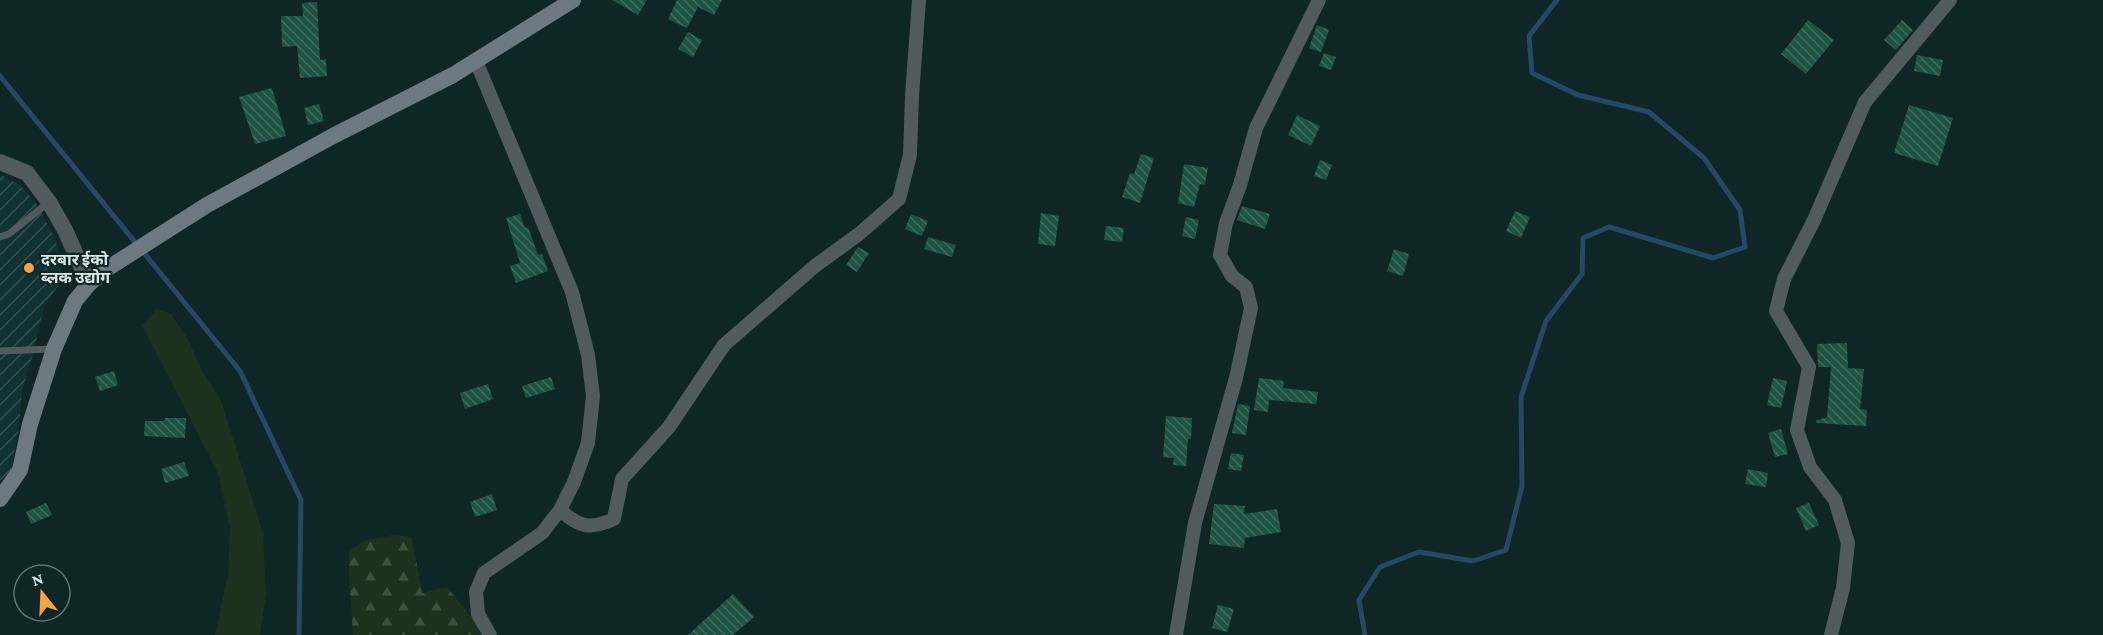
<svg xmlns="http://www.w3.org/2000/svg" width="2103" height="635" viewBox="0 0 2103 635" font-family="'Crimson Pro','Noto Sans Devanagari',serif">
<defs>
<pattern id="industrial-furrows" width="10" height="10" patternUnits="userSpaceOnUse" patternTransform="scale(1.5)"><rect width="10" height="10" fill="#113233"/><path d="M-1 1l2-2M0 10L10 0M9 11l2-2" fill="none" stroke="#335051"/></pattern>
<pattern id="forest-firs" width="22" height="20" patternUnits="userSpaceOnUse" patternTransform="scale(1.5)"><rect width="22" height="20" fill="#1d321c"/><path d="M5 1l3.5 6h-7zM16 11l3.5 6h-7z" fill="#3d503d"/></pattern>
<pattern id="building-back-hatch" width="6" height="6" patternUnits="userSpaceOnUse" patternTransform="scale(1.5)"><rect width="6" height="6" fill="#1c5342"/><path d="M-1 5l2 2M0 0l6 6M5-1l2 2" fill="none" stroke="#3c6c5d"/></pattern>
</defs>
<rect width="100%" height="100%" fill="#0f2626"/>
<!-- industrial -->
<path fill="url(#industrial-furrows)" d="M0 174 20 185 36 203 54 236 60 256V283L44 306 34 351 22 391 19 427 11 470 0 481Z"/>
<!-- green -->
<path fill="#1d321c" d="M157 309 171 314 189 341 201 369 221 401 263 533 266 593 260 635H215L228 575 230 528 218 473 142 325Z"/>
<!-- forest -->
<path fill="url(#forest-firs)" d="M395 535 412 537 422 593 447 587 475 622 481 635H353L349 574V551L367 540Z"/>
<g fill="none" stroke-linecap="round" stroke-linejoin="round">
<!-- stream -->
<path stroke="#264866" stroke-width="5" d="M0 76 240 371 301 500 299 635
M1365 635 1359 600 1380 567 1419 552 1473 561 1506 550 1522 486 1521 397 1546 321 1582 274 1583 238 1609 227 1713 258 1745 247 1740 210 1704 158 1649 112 1578 95 1532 73 1529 36 1557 0"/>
</g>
<!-- building -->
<path fill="url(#building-back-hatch)" d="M612 0H647L638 15Z
M677 0H722L714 15 698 7 687 28 668 19Z
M317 2 320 60 326 59 327 76 300 78 297 46 282 47 281 16H303L302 3Z
M1808 20 1834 40 1806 74 1781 54Z
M1902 20 1913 30 1896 50 1884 40Z
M1317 25 1329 30 1321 52 1309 48Z
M688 32 702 40 693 57 678 49Z
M1324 53 1336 57 1331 70 1319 66Z
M1917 55 1943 60 1940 76 1914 71Z
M272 88 286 136 255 144 239 97Z
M319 104 324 121 308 125 304 108Z
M1909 105 1953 118 1938 166 1894 153Z
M1297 115 1320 126 1311 146 1288 135Z
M1141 154 1154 158 1140 203 1122 197 1130 173 1134 174Z
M1320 160 1332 165 1326 180 1314 176Z
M1184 164 1208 168 1205 185 1200 184 1194 207 1178 203Z
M1242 206 1270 214 1265 229 1237 220Z
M1515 211 1530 217 1521 238 1506 231Z
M1041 213 1059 216 1055 246 1038 244Z
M520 214 525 228 528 227 538 255 542 254 548 271 516 283 510 266 520 263 506 218Z
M911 214 928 221 922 236 905 229Z
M1186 217 1199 220 1195 239 1182 236Z
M1106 226 1124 228 1122 242 1104 240Z
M928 237 956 245 952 257 924 249Z
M858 247 869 253 857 272 846 265Z
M1394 249 1409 254 1403 276 1387 271Z
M1847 343 1848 368 1864 369 1860 409 1867 410 1866 426 1817 423 1816 420 1829 417H1827L1831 367H1818L1817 344Z
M114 371 118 385 100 391 95 377Z
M551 377 555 389 526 398 522 386Z
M1259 378 1284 381 1283 388 1318 392 1316 404 1269 400 1268 412 1254 410Z
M1773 378 1787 381 1781 408 1767 405Z
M488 384 493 399 465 409 460 393Z
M1238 404 1250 406 1246 435 1232 433Z
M1166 416 1192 418 1191 439H1188L1186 466 1173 465 1174 458 1163 457Z
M165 418H186L185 438 144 436 145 421H164Z
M1781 429 1788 454 1775 457 1768 433Z
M1231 453 1244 455 1241 471 1228 469Z
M184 462 189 476 165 483 161 469Z
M1748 469 1768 473 1766 487 1745 484Z
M492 494 497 510 475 517 470 502Z
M46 503 52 515 31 524 26 512Z
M1809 503 1819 525 1806 531 1796 508Z
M1214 504 1245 506 1244 514 1277 509 1281 532 1245 538 1244 548 1209 544Z
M733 594 754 617 733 635H688Z
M1218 605 1234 609 1227 632 1212 628Z"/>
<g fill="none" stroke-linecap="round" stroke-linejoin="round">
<!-- service -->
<path stroke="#515a5e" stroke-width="7" d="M0 237 9 234 49 202
M0 351 54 349"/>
<!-- minor -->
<path stroke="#515a5e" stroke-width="14" d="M476 61 572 292 588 355 593 396 588 443 574 482 560 510 542 533 484 573 476 592 478 614 490 635
M560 510C579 527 590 530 614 519L622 479 669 427 724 345 815 266 859 234 899 199 910 155 912 96 919 0
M1176 635 1195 523 1236 378 1251 308 1246 287 1232 276 1220 255 1226 223 1240 185 1256 128 1319 0
M1831 635 1843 588 1848 543 1835 500 1810 467 1797 430 1809 367 1776 311 1784 279 1814 220 1865 102 1950 0"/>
<!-- tertiary -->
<path stroke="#515a5e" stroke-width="16" d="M0 162 27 173 49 202 65 230 89 284"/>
<!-- secondary -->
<path stroke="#6b7a80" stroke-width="16" d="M0 499 20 470 30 424 54 349 75 301 89 284 105 270 207 205 333 136 453 75 573 0"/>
</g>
<!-- markers -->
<circle fill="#f5a345" stroke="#0f2626" stroke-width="2" cx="29" cy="268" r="6"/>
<g text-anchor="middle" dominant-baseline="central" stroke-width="4.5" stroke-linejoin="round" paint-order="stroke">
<!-- poi labels -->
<g font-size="16" font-weight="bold" fill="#dae7e7" stroke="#0f2626" text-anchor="start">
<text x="41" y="259">दरबार ईको<tspan x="41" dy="18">ब्लक उद्योग</tspan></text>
</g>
</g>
<!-- north arrow -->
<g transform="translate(42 593) rotate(342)"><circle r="28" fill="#0f2626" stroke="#607373" stroke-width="1.5"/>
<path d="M0-4.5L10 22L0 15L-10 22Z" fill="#f5a345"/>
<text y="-9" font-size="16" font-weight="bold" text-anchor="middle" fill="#dae7e7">N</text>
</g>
</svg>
